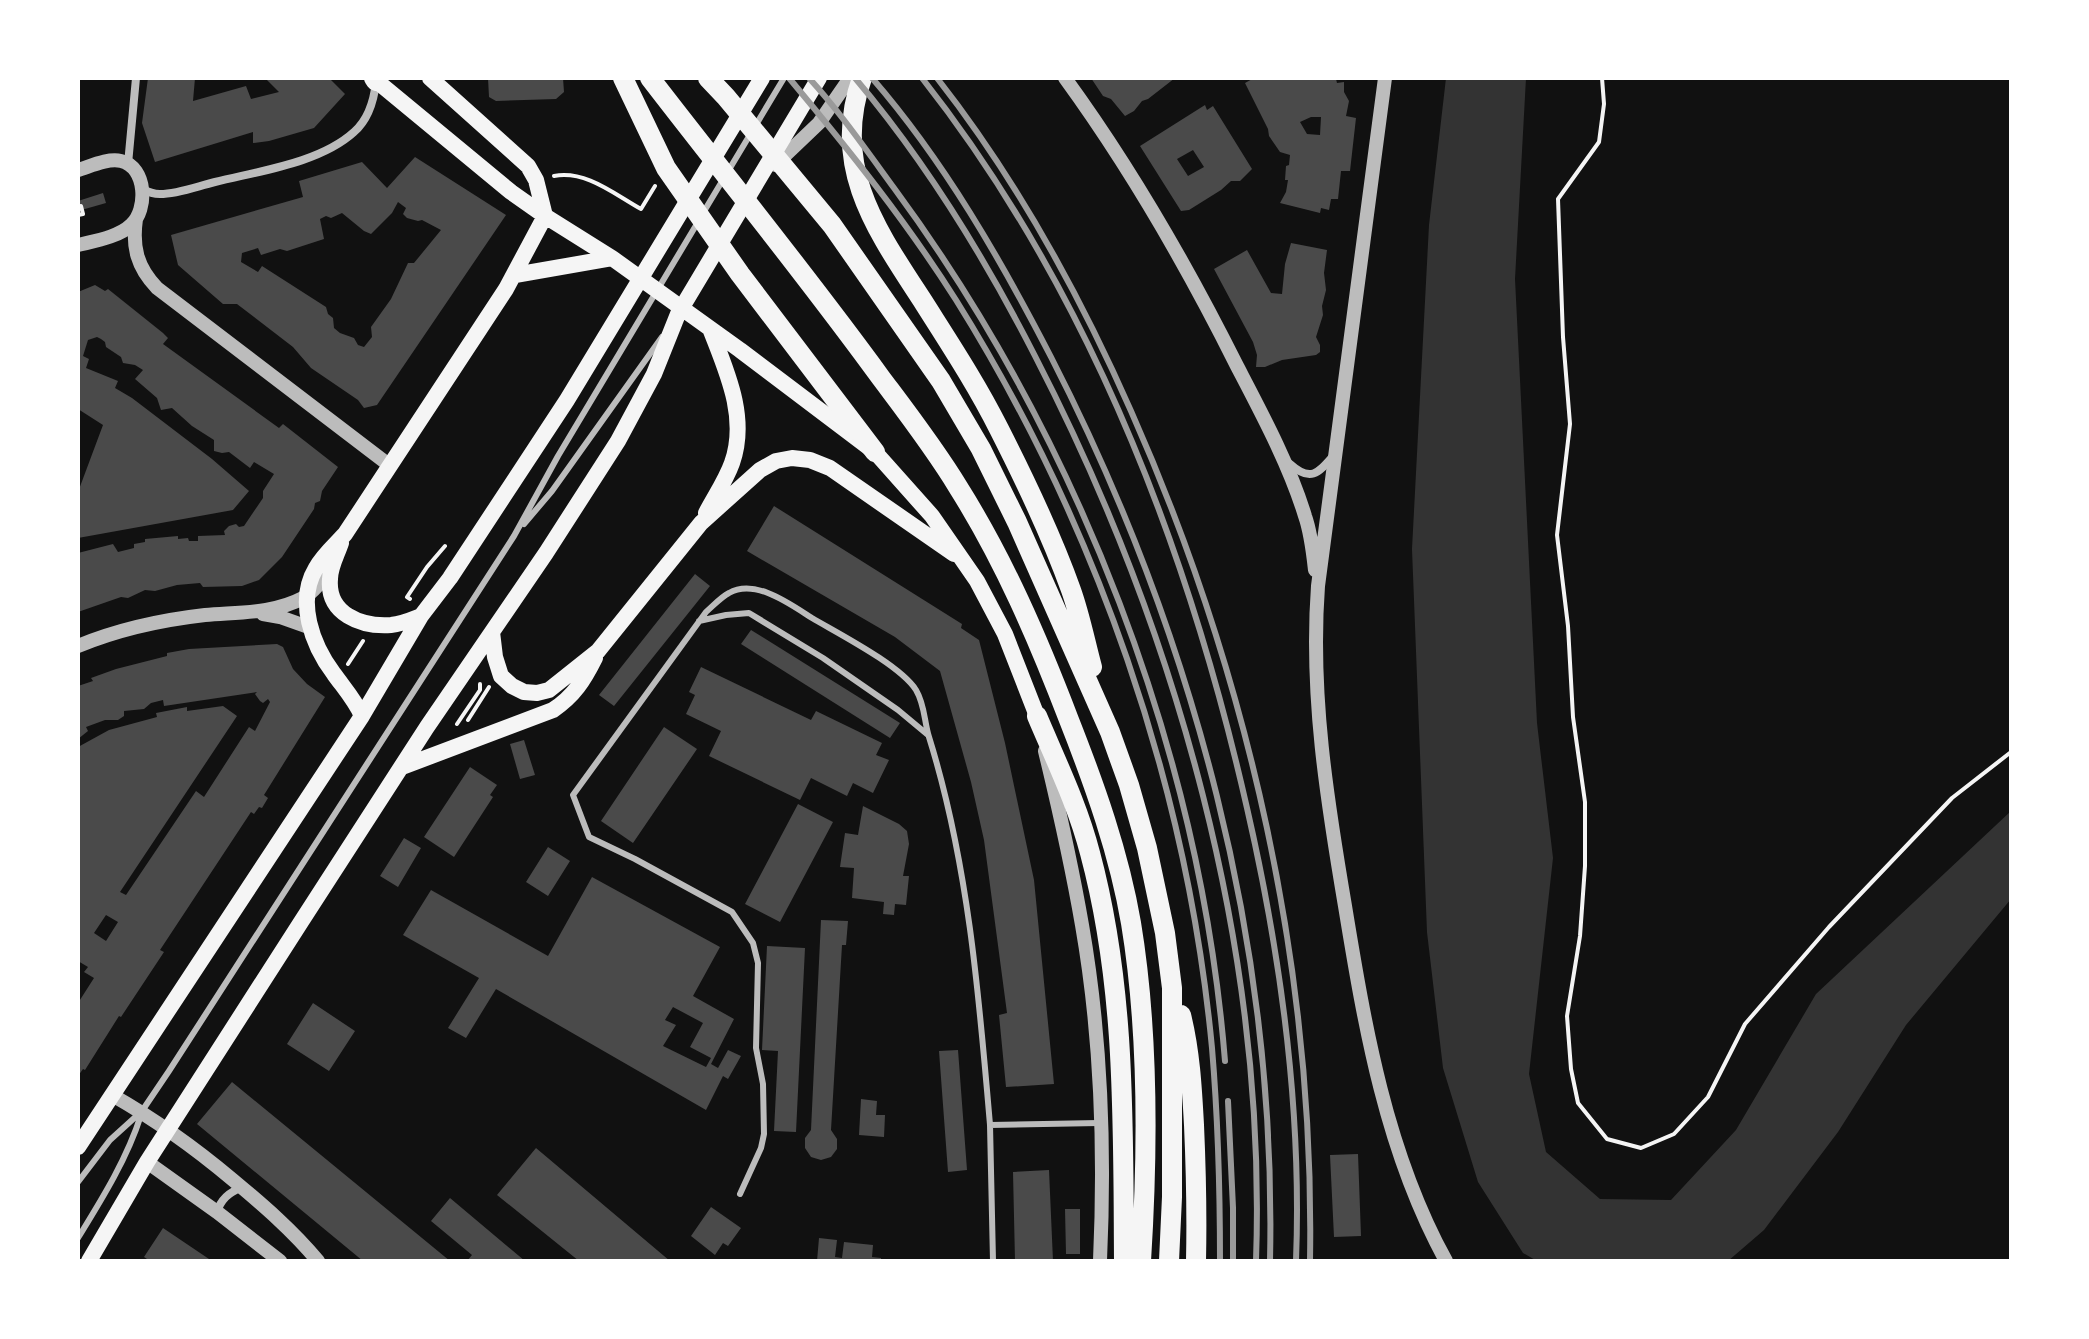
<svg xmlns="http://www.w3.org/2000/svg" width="2089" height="1339" viewBox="0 0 2089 1339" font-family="Cabin,sans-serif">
<rect width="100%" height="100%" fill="#111"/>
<!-- water -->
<path fill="#333" d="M1446 78H1526L1515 279 1537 723 1553 858 1529 1074 1546 1152 1600 1199 1671 1200 1736 1130 1816 994 2011 811V899L1906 1025 1838 1132 1764 1230 1728 1261H1537L1523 1253 1478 1182 1443 1068 1427 932 1412 549 1429 225Z"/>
<!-- building -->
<path fill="#4a4a4a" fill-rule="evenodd" d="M148 78H195L193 101 246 86 251 99 279 92 265 78H329L345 94 314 128 269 141 253 143V132L155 162 142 123Z
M488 78H563L564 92 556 99 496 101 489 97Z
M1091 78 1122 79 1175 78 1148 99 1142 101 1134 111 1125 116 1111 99 1103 96Z
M1254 78H1315L1336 79 1337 83 1344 82V92L1349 101 1346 116 1356 118 1350 171H1341L1338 199H1331L1329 210 1321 208 1320 213 1280 203 1286 192 1288 180H1285L1286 166 1289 165 1290 155 1280 152 1269 136 1268 129 1245 83ZM1311 117H1321L1320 135 1307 134 1300 122Z
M1205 105 1207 110 1213 106 1252 169 1240 181H1231L1221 190 1189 210 1181 211 1140 146ZM1193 150 1204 167 1188 176 1177 159Z
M415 157 506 215 377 405 364 408 358 400 311 368 293 347 237 304H223L178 265 171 235 303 197 299 181 362 162 387 188ZM398 202 406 208 403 214 407 218 418 221 422 220 441 230 414 263H408L391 299 371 327 372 337 364 347 358 345 354 338 340 333 334 328 333 318 328 314 326 307 262 266 258 272 241 262 242 253 258 248 261 255 280 249 287 251 324 239 320 219 326 216 331 218 342 213 364 231 371 234 392 213Z
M103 193 106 203 78 211V201Z
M1291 243 1327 250 1324 273 1326 290 1322 306 1323 315 1316 337 1320 345V352L1316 355 1282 360 1265 367H1256L1257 355 1253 342 1214 269 1247 250 1271 293 1282 294 1285 264Z
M95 285 105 291 108 289 163 333 168 338 163 344 279 428 283 424 338 467 322 491 320 501 315 503 314 509 282 557 259 580 242 586 203 587 200 583 177 585 155 591 145 590 128 598 121 597 78 612V553L113 544 118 552 134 548V544L145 542V539L178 536V539L188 538 189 541H198V536L225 535 224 531 229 526 236 524 239 527 244 526 263 498V491L274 474 254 462 250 468 229 452 222 453 214 451V440L192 426 172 408 161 410 157 398 135 379 143 370 135 365 123 363 121 357 106 347 105 342 101 339 97 337 88 340 83 356 89 359 86 368 118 381 115 388 132 398 212 459 249 491 233 510 78 538V492L103 425 78 409V292Z
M774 506 962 624 961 628 979 640 1005 743 1034 880 1054 1084 1006 1087 999 1015 1007 1013 984 840 971 782 940 671 895 637 747 551Z
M695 574 710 586 614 706 599 695Z
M751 630 900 723 890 738 741 644Z
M277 644 283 647 293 669 307 684 325 697 264 795 268 798 262 808 259 807 254 814 251 812 160 950 164 952 121 1017 119 1016 85 1070 83 1069 78 1076V1003L94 978 84 972 88 967 78 961V747L109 730 157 717 156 713 187 707V711L223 706 237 716 120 892 126 895 196 791 204 797 249 727 255 731 270 702 268 699 263 703 260 701 255 694 257 692 164 706 163 700 151 703 144 709 124 711V716L118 720H105L86 727 88 731 78 739V686L93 681 91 678 116 669 167 656V653L189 649ZM106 915 118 922 106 941 94 933Z
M701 667 811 720 816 711 882 743 876 755 889 760 873 793 853 783 847 796 811 778 800 800 709 756 721 731 686 714 695 695 689 692Z
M664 727 697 749 633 843 601 821Z
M524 740 535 775 520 779 510 744Z
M470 767 497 785 490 795 493 797 454 857 424 837Z
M798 804 833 822 780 922 745 904Z
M863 806 899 824 907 831 909 844 903 876H909L906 905 895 904 894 915 883 914 884 902 852 898 854 868 840 867 845 833 858 835Z
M404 838 421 848 398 887 380 876Z
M548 847 570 861 548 896 526 882Z
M592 877 720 947 693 996 734 1019 711 1064 718 1068 728 1050 741 1056 728 1079 723 1076 706 1110 496 989 466 1038 448 1028 479 978 403 935 431 890 548 956ZM673 1007 703 1023 690 1047 711 1058 706 1067 663 1046 676 1025 665 1020Z
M821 920 848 921 846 945H842L831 1130 837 1139V1149L831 1157 821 1160 811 1157 805 1148V1138L811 1130Z
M767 946 805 948 796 1132 774 1131 778 1051 762 1050Z
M313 1003 355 1031 329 1071 287 1044Z
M958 1050 967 1170 948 1172 939 1051Z
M232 1082 450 1261H363L197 1124Z
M861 1099 877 1101 876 1115H885L884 1137 859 1135Z
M536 1148 670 1261H579L497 1195Z
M1358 1154 1361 1236 1334 1237 1330 1155Z
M1049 1170 1053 1261H1015L1013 1172Z
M450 1198 525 1261H467L472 1255 431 1221Z
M711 1207 741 1228 728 1246 723 1243 715 1255 691 1236Z
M1065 1209H1080V1254H1066Z
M163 1228 212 1261H150L144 1257Z
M819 1238 837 1240 835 1257 842 1258 844 1242 873 1245 872 1257 881 1258V1261H817Z"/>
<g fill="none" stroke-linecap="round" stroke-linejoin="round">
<!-- path -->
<path stroke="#f5f5f5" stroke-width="4" d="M1602 78 1604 104 1599 142 1558 199 1563 337 1570 424 1557 535 1568 626 1573 717 1585 802V866L1580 936 1567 1016 1571 1069 1578 1103 1607 1139 1641 1148 1674 1134 1708 1097 1745 1024 1829 927 1952 798 2011 752
M554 176C586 170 614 194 641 209L655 186
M78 215 83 214 81 206
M410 599 407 597 427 567 445 546
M348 664 363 641
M468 720 489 687
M457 724 480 690V684"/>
<!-- service -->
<path stroke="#bcbcbc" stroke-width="6" d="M703 213 784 78
M524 524 552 491 662 337
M699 621 726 615 749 613 823 658 898 710 928 735
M78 1182 110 1140 142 1111 169 1071 514 536 558 456 698 222
M740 1194 761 1148 764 1134 763 1084 756 1048 758 963 753 943 732 912 635 859 589 837 573 795 706 612C713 606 721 597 729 593 755 578 790 604 812 618 839 634 900 665 916 690 925 705 924 721 929 737 968 862 979 995 990 1125
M78 1238C102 1199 127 1159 141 1115
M993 1261 990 1125 1099 1123"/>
<!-- minor -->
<path stroke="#bcbcbc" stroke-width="8" d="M128 164 136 78
M143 189C148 192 154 194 160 194 178 194 198 186 215 182 259 171 320 163 354 132 369 119 374 100 376 82
M1290 464C1310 482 1318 474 1333 456
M217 1212C221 1199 229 1192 241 1188"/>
<!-- tertiary -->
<path stroke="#bcbcbc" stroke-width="14" d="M1065 78C1132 170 1186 264 1237 366 1261 412 1290 466 1305 516 1311 533 1313 552 1315 570
M1385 78 1318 586C1310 694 1327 800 1345 906 1365 1028 1386 1152 1446 1261
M775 165 819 123 850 78
M78 170C91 166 108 158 121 161 147 167 148 210 131 225 119 237 94 241 78 245
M136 219C132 247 137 267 157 288L389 465
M263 614 280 617 311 628
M78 646C119 629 161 620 205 615 238 612 273 614 303 598 316 591 324 577 332 566
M1045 751C1059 809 1072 867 1082 925 1101 1034 1105 1151 1100 1261
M112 1095C156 1120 195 1148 233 1180 264 1206 292 1230 318 1261
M147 1162 217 1212 280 1261"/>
<!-- secondary -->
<path stroke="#f5f5f5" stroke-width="16" d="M373 78 511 192 545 216 612 258 740 350 875 452 932 516 977 581 1005 634 1037 716
M430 78 528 166 536 180 545 216
M515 275 612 258
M706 513C715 496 726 480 732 463 748 418 727 372 711 331
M341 543C337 555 330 567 330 579 327 614 361 627 391 625 402 624 411 620 421 616
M492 632 495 657 501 676 512 686 524 692 537 693 549 690 598 651 701 523 760 470 776 461 792 458 810 460 830 468 954 554
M362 716C355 700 344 688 334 674 312 645 296 601 316 568 323 555 335 545 345 534L506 289 545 216
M402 767 553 710C574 696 584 680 595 658
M78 1147 362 716 421 616 450 578 567 400 762 78
M89 1261 147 1162 301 922 427 727 546 553 618 441 654 374 678 314 819 78"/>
<!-- trunk -->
<path stroke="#f5f5f5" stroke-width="20" d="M374 78 376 81
M623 78 666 168 740 274 875 452
M650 78C727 178 807 276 881 378 908 414 935 449 958 487 1004 560 1038 639 1069 720 1095 786 1119 853 1131 923 1149 1032 1148 1151 1141 1261
M708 78 726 97 832 225 941 381 981 449 1017 522 1110 732 1129 785 1147 848 1165 933 1172 988V1197L1169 1261
M862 78C830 168 878 232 924 303 950 344 977 385 999 429 1026 482 1051 534 1071 590 1080 615 1085 641 1092 667
M1037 716C1056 761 1078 806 1090 853 1126 987 1123 1124 1124 1261
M1181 1015C1190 1051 1192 1088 1194 1125 1196 1170 1197 1216 1196 1261"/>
<!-- rail -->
<path stroke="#9a9a9a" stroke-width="6" d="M789 78C849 150 906 221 956 300 1096 524 1187 784 1212 1048 1218 1119 1220 1190 1220 1261
M809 78C840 112 867 151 894 188 1078 438 1200 751 1225 1061
M855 78C926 162 985 258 1035 356 1177 631 1267 951 1256 1261
M872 78C944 161 1001 260 1051 357 1194 636 1277 946 1270 1261
M922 78C1088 289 1188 548 1247 808 1281 956 1302 1109 1296 1261
M937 78C1017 180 1079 293 1131 411 1249 677 1315 970 1310 1261
M1228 1101 1233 1208V1261"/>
</g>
<!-- border -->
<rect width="2089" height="1339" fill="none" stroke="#ffffff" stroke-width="160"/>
</svg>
